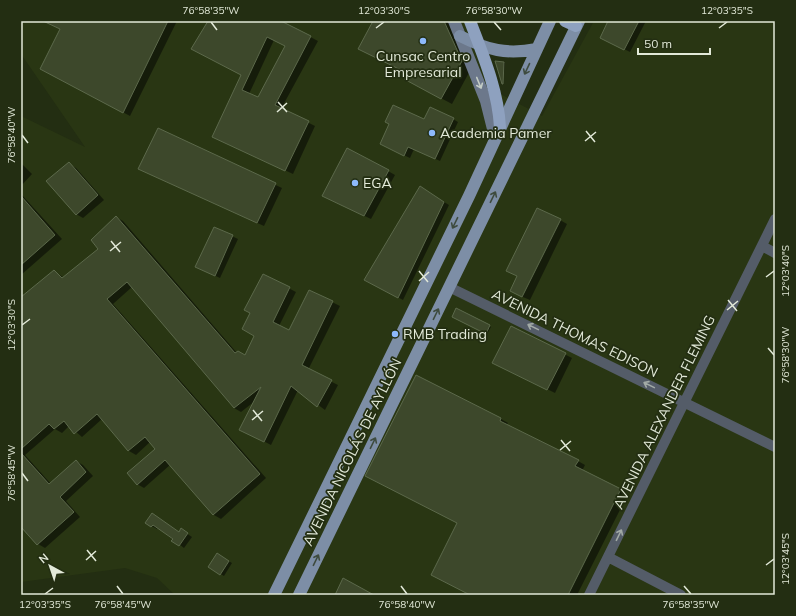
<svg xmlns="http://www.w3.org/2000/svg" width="796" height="616" viewBox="0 0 796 616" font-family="Mulish,sans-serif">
<rect width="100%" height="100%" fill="#232e12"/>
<!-- built -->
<path fill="#293613" d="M21 21H465L489 88 542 116 594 21H775V595H175L157 578 125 568 21 582V116L85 147 21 54Z"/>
<!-- shadow -->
<path fill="#0007" fill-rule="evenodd" d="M45 21H177L130 116 48 72 61 29Z
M209 21H280L318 41 281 109 315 126 293 174 220 140 242 75ZM274 40 286 46 258 99 249 94Z
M374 21H452L472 67 452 104 416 85 408 74 370 55Z
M609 21H646L630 52 606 40Z
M504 63H505L503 83Z
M453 119 458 122 440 161 414 149 410 158 386 147 425 120Z
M159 130 282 188 264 226 146 172Z
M21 163 32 174 21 186Z
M69 164 76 168 104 200 83 218 76 214Z
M388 171 395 175 371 219 331 200Z
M420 187 449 205 403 300 366 280Z
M21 194 62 239 21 275Z
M116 217 123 221 237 353 245 356 255 336 251 313 263 275 296 292 279 326 290 331 310 291 340 306 308 370 338 385 325 410 298 390 271 445 248 433 255 401 241 412 234 408 132 287 113 304 266 478 221 519 214 515 170 465 144 488 137 484 156 449 150 442 136 455 129 451 102 419 82 437 69 426 62 433 55 429 25 455 51 484 76 461 83 465 93 476 66 501 80 517 45 548 38 544 21 525V299L54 271 64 278 100 249Z
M560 220 567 224 530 300 518 295Z
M215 228 238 239 220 278 201 269Z
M457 309 491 327 487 334 453 317Z
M511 327 572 358 555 393 500 366Z
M416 376 501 419 508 423 506 426 578 461 585 465 582 471 628 494 577 595H471L458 523Z
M146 523 179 532 186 533 192 537 184 548 158 528 157 529Z
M217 554 232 563 224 576 209 567Z"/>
<!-- building -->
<path fill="#3d482b" stroke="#5c694b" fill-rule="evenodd" d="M43 21H168L123 113 40 69 60 29Z
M208 21H281L311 36 275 105 309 121 285 171 212 137 241 75 191 49ZM267 37 285 46 258 97 242 90Z
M373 21H444L462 61 441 99 404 79 407 73 358 49Z
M608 21H639L624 50 600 38Z
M495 61 504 62 503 84H502Z
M393 105 424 119 430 107 454 118 435 159 408 147 404 156 380 144 389 124 385 122Z
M158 128 276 183 257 223 138 169Z
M347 148 389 170 364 216 322 196Z
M69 162 98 195 76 215 46 181Z
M420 186 444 202 398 298 364 280Z
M21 196 55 235 21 265Z
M537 208 561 219 522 297 510 291 517 276 506 271Z
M116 216 235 353 238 351 245 355 254 336 242 329 250 313 244 310 263 274 290 287 273 322 289 330 309 290 333 301 302 365 332 380 317 407 291 386 264 442 239 430 261 387 234 408 127 282 107 299 260 474 213 515 165 460 137 485 127 473 155 449 145 437 128 451 97 414 74 434 64 421 54 429 49 424 21 449V297L54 270 62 278 98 249 91 240Z
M214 227 233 235 215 276 195 267Z
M456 308 490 325 486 334 452 317Z
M511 326 566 353 547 390 492 363Z
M416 375 501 418 500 421 579 460 575 466 621 489 568 595H470L431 575 457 523 365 476Z
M21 453 49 484 76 460 86 472 60 497 74 512 37 545 21 527Z
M152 513 179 532 181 528 188 533 179 546 171 541 173 539 153 525 151 527 145 523Z
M217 553 229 561 220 575 208 567Z
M343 578 374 595H335Z"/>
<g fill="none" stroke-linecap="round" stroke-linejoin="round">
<!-- street -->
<path stroke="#545c68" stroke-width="10" d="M762 246 775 253
M449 287 775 447
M608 557 681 595
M589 595 775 219"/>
<!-- secondary -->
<path stroke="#6c788b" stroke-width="12" d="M454 21 486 101 495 137"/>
<!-- primary -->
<path stroke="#7d8ea6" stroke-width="12" d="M460 36C488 50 506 55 537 49
M274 595 469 196 550 21
M299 595 579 21"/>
<!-- highway -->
<path stroke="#8ea1bf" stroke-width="12" d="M470 21C483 55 498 90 500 127
M565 21 576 26"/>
</g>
<!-- one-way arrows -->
<defs><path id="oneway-shaft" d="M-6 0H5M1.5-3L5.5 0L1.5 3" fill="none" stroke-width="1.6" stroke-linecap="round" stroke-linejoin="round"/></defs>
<g stroke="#3e4b3e">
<use href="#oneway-shaft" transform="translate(527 69) rotate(115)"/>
<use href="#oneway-shaft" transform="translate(493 197) rotate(-64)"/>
<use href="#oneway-shaft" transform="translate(455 223) rotate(116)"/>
<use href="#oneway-shaft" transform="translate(436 314) rotate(-64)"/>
<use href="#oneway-shaft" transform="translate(373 443) rotate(-64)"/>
<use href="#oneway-shaft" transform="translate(316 560) rotate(-64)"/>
</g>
<use stroke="#c4cdc5" href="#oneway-shaft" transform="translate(479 83) rotate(68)"/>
<g stroke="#a2aaa6">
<use href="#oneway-shaft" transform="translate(533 327) rotate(-154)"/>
<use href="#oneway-shaft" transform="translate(649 385) rotate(-154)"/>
<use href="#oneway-shaft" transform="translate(619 535) rotate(-64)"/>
</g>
<!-- ticks -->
<path fill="none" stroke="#e2e9d8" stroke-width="1.5" d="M211 22 217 30M494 22 501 30M376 28 384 22M719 28 727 22M278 102 287 112M277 112 287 103M586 131 595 142M22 135 28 143M585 141 596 132M111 241 120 252M110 251 121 242M419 271 428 282M766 277 774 271M419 281 429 272M728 300 737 311M727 310 738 301M22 325 30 319M768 348 774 355M253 410 262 421M252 420 263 411M561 440 570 451M560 450 571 441M22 473 28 481M87 550 96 561M86 560 96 551M766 565 774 559M117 586 123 594M401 586 407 594M684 586 691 594M45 594 53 588"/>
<!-- markers -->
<g fill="#8db9fc" stroke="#232e12" stroke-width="1.5">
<circle cx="423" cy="41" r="4"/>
<circle cx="432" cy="133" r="4"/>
<circle cx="355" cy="183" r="4"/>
<circle cx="395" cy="334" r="4"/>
</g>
<g text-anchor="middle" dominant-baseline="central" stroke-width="3.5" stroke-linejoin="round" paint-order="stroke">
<!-- poi labels -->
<g font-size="14" fill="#e2e9d8" stroke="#232e12" text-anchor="start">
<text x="423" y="56" text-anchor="middle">Cunsac Centro<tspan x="423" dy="16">Empresarial</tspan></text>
<text x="440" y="133">Academia Pamer</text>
<text x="363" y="183">EGA</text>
<text x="403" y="334">RMB Trading</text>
</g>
<!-- street labels -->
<g font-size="14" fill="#e2e9d8" stroke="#232e12">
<text transform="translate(575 333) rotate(26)">AVENIDA THOMAS EDISON</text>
<text transform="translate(664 412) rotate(-64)">AVENIDA ALEXANDER FLEMING</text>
<text transform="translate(352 452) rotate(-64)">AVENIDA NICOLÁS DE AYLLÓN</text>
</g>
</g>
<!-- border -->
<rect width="796" height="616" fill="none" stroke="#232e12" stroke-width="44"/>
<!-- north arrow -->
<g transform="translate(50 566) rotate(320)" stroke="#232e12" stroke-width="3" paint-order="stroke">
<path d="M0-3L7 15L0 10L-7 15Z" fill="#e2e9d8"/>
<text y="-6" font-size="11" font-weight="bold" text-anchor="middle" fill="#e2e9d8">N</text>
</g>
<!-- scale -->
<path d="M638 48v6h72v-6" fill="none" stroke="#e2e9d8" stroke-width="2"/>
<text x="644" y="48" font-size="12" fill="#e2e9d8" stroke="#232e12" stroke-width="3" paint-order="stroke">50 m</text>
<rect x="22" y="22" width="752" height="572" fill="none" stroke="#e2e9d8" stroke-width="1.5"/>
<g font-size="10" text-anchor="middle" fill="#e2e9d8">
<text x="211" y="14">76°58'35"W</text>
<text x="384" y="14">12°03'30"S</text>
<text x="494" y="14">76°58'30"W</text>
<text x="727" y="14">12°03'35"S</text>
<text transform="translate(11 135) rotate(-90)" y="4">76°58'40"W</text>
<text transform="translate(785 271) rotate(-90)" y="4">12°03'40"S</text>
<text transform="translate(11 325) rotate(-90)" y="4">12°03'30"S</text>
<text transform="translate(785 355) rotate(-90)" y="4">76°58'30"W</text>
<text transform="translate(11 473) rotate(-90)" y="4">76°58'45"W</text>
<text transform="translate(785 559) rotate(-90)" y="4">12°03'45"S</text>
<text x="45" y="608">12°03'35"S</text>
<text x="123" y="608">76°58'45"W</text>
<text x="407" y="608">76°58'40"W</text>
<text x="691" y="608">76°58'35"W</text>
</g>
</svg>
